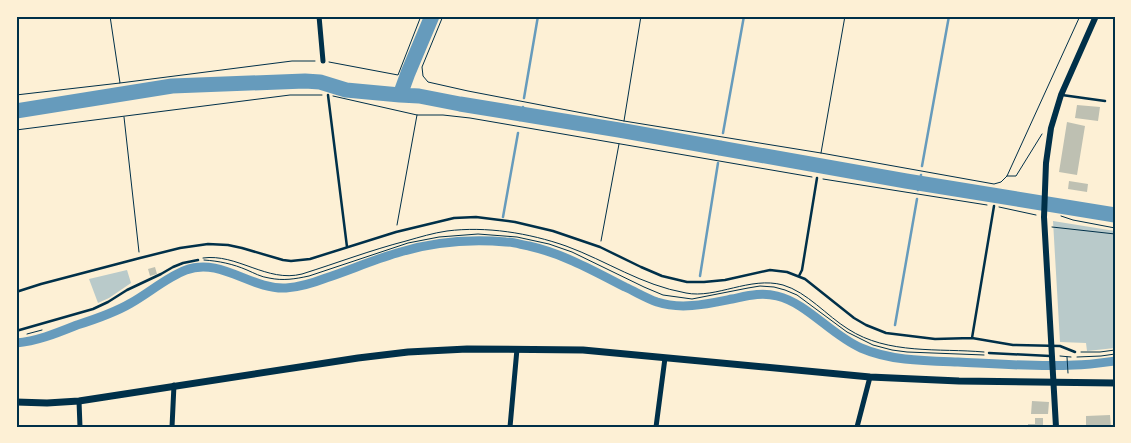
<svg xmlns="http://www.w3.org/2000/svg" width="1131" height="443" viewBox="0 0 1131 443" font-family="Merriweather,serif">
<rect width="100%" height="100%" fill="#fdf0d5"/>
<!-- green -->
<path fill="#b9caca" d="M1053 221 1115 231V348L1087 351 1086 343 1060 342Z
M127 270 131 283 109 298 98 303 89 279Z"/>
<g fill="none" stroke-linecap="round" stroke-linejoin="round">
<!-- stream -->
<path stroke="#669bbc" stroke-width="2.5" d="M524 98 538 16
M520 120 523 107
M723 133 744 16
M719 154 721 142
M922 166 949 16
M918 190 921 175
M503 217 518 133
M700 276 718 163
M895 325 917 199"/>
<!-- canal -->
<path stroke="#669bbc" stroke-width="9" d="M16 343C38 341 57 333 77 325 96 319 114 313 131 303 149 293 167 277 186 270 221 257 251 290 286 288 300 287 313 283 326 278 350 270 373 260 397 253 432 242 470 239 506 242 514 242 522 245 529 246 564 254 594 271 625 287 636 292 646 298 657 302 681 310 707 304 732 299 747 296 761 292 777 296 807 303 831 335 861 348 891 361 926 361 958 362 997 364 1035 367 1074 365 1088 365 1101 363 1115 361"/>
<!-- river -->
<path stroke="#669bbc" stroke-width="15" d="M400 95 408 73 432 16
M16 111 172 86 305 81 320 82 346 90 400 95 419 96 460 104 619 130 906 181 1115 215"/>
</g>
<!-- building -->
<path fill="#bec0b2" d="M1077 105 1100 107 1098 121 1075 118Z
M1067 122 1085 126 1077 175 1059 172Z
M1069 181 1088 184 1087 192 1068 189Z
M155 267 157 274 150 276 148 269Z
M1032 401 1049 402 1048 414H1031Z
M1110 415 1111 427H1086V416Z
M1035 418H1043V427H1028V424H1035Z"/>
<g fill="none" stroke-linecap="round" stroke-linejoin="round">
<!-- path -->
<path stroke="#003049" stroke-width="1" d="M443 16 422 67 423 76 428 82 468 91 624 121 821 153 994 184 1001 182 1007 176 1080 16
M329 62 398 75 421 16
M120 83 292 61H315
M16 95 120 83 110 16
M333 96 417 115H443L470 118 812 177
M124 117 139 252
M624 121 641 16
M16 130 290 95H322
M821 153 845 16
M1007 176H1016L1042 134
M823 179 987 205
M999 207 1036 215
M1061 216 1073 220 1115 228
M397 225 417 115
M1052 227 1115 234
M601 241 619 144
M203 258C237 253 267 283 302 274 337 263 371 250 406 241 420 237 433 233 447 231 486 226 529 233 566 246 607 261 641 285 686 293 716 299 750 276 783 285 807 292 827 316 848 329 888 355 939 348 984 352
M204 260C219 261 233 264 247 270 254 273 261 277 269 278 283 281 295 279 309 276L408 243 439 237 478 234 517 237 549 244 572 252 644 287 663 295 692 299 748 288 760 286 774 287 785 290 797 295 847 332 873 345 892 350 907 352 984 355
M27 334 42 330
M1081 352H1100L1115 350
M1060 356 1071 357
M1067 357 1068 373
M1077 357 1101 356 1115 354"/>
<!-- service -->
<path stroke="#003049" stroke-width="2.5" d="M328 95 347 247
M1062 95 1105 101
M799 276 802 270 817 178
M16 292 41 284 140 258 180 248 208 244 228 245 242 248 283 260 291 261 310 259 396 232 454 218 476 217 515 222 553 231 600 247 641 267 662 276 687 282H704L725 280 770 270 787 272 805 279 854 318 866 325 886 333 935 339 972 338 1013 345 1060 346 1075 352
M16 331 93 309 108 302 127 290 161 274 173 267 183 263 198 260
M972 338 994 206
M989 353 1050 356"/>
<!-- minor -->
<path stroke="#003049" stroke-width="5" d="M319 16 323 61
M79 401 80 427
M172 427 174 385
M510 427 517 349
M656 427 665 358
M857 427 870 377"/>
<!-- tertiary -->
<path stroke="#003049" stroke-width="6" d="M1056 427 1044 217 1046 163 1051 128 1061 95 1096 16"/>
<!-- secondary -->
<path stroke="#003049" stroke-width="7" d="M16 402 47 403 79 401 358 358 408 352 467 349 583 350 870 377 959 381 1115 383"/>
</g>
<!-- border -->
<rect width="1131" height="443" fill="none" stroke="#fdf0d5" stroke-width="35"/>
<rect x="18" y="18" width="1096" height="408" fill="none" stroke="#003049" stroke-width="2"/>
</svg>
